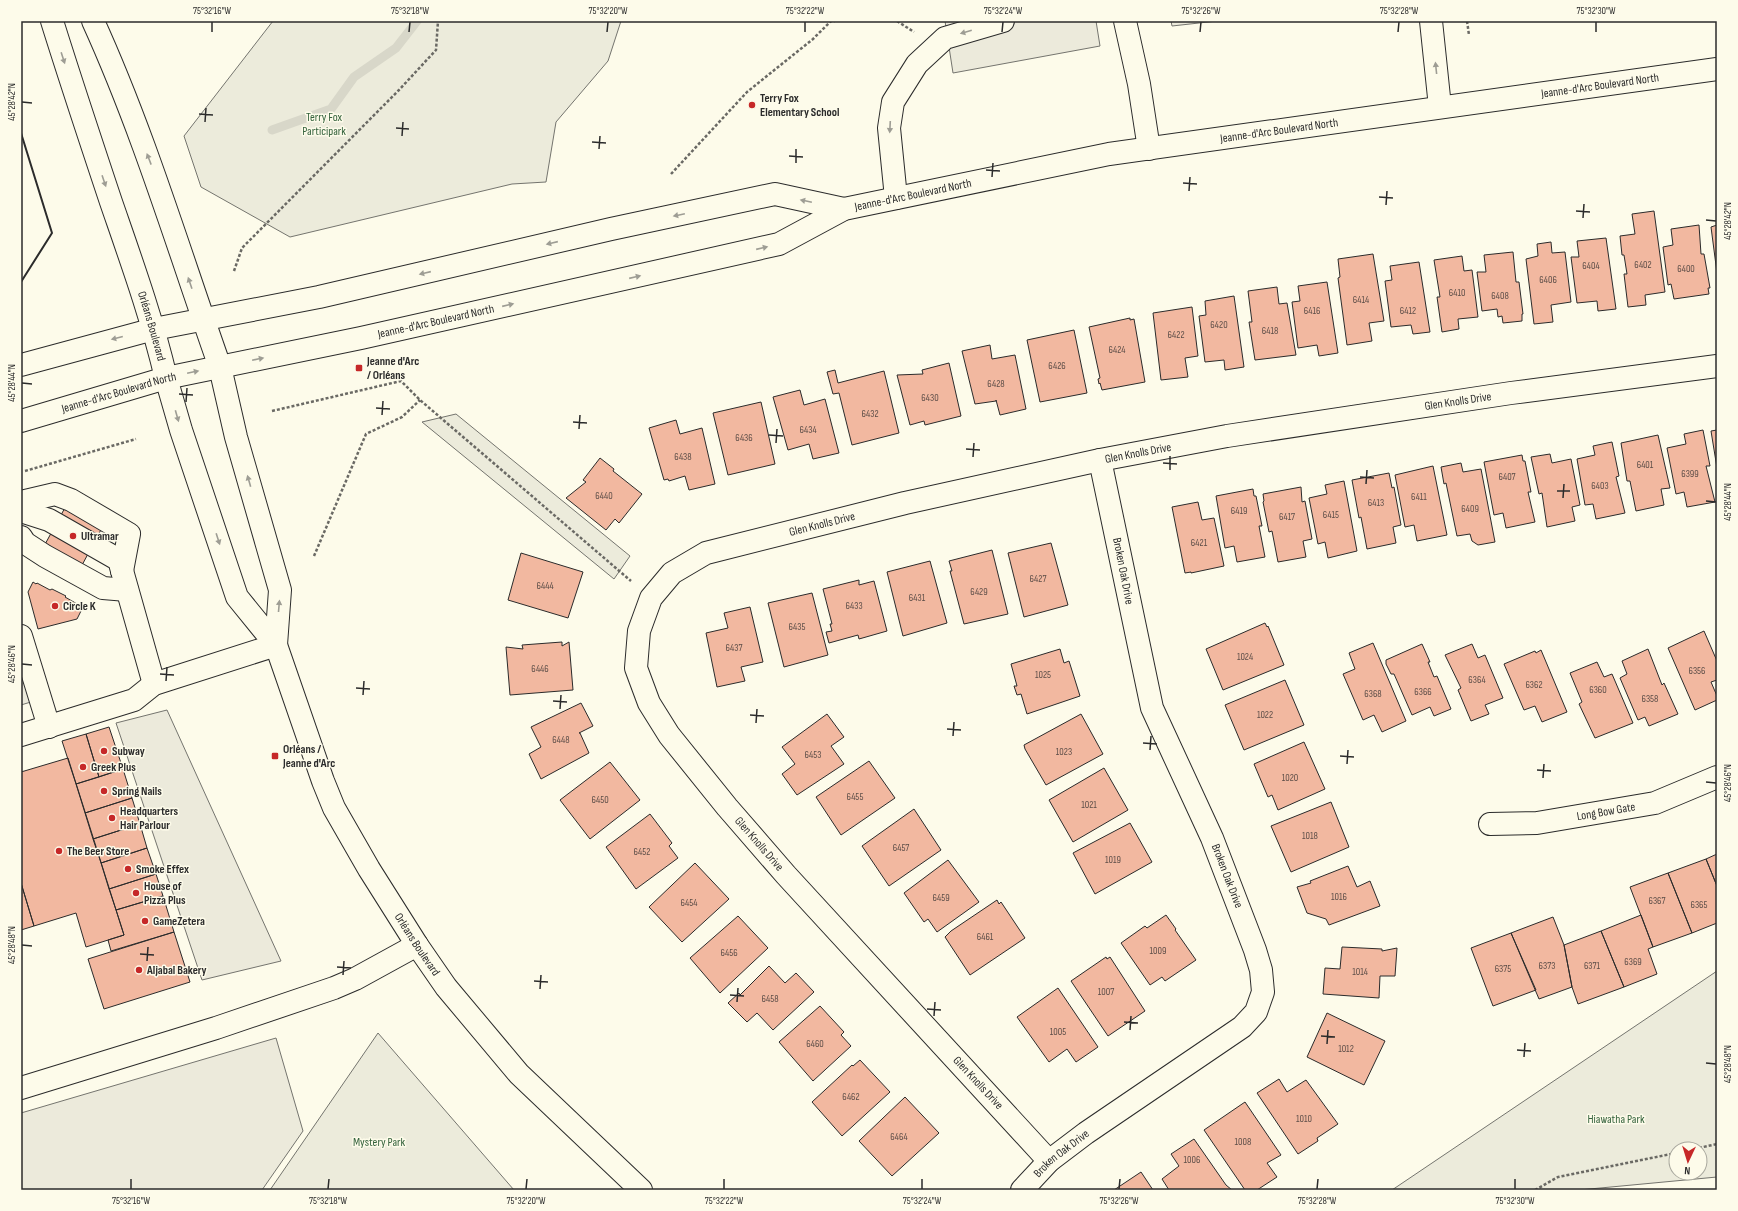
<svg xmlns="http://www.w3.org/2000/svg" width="1738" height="1211" viewBox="0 0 1738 1211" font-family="'Sofia Sans Condensed',sans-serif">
<rect width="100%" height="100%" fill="#fdfbea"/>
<!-- green -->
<path fill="#ecebdb" stroke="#74746e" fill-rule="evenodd" d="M273 21H621L608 61 556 122 546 182 512 184 290 237 201 187 184 136Z
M456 414 630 556 614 579 422 422Z
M1717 971V1177L1579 1190H1392ZM1676 1149H1700V1173H1676Z
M378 1033 514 1190H270Z"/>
<!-- parking -->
<path fill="#eceadb" stroke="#74746e" d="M945 21H1096L1100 46 953 73Z
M1171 21H1217L1172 26Z
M21 665 34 701 21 705Z
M167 710 281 961 202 980 116 723Z
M276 1038 303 1131 262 1190H21V1113Z"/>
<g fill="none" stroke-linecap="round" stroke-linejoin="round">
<!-- stream -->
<path stroke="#d8d7c9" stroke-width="9" d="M272 130 331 109 354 77 396 48 417 21"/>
</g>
<!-- building -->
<path fill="#f2b8a0" stroke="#2b2b2b" d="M1654 211 1665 292 1645 295 1646 305 1628 307 1624 274H1627L1624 255H1622L1620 236 1635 234 1632 214Z
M1699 225 1701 254H1704L1710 288H1708L1709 294 1674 299 1671 284 1668 285 1663 247 1673 245 1671 229Z
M1717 225V273L1711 227Z
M1606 238 1616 309 1598 311 1597 301 1577 303 1571 257H1579L1577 241Z
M1551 242 1552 253 1565 252 1571 302 1551 305 1553 322 1534 324 1526 259 1538 256 1537 244Z
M1513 252 1516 282H1519L1523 314H1522V321L1503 323 1502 316 1498 317 1497 309 1482 311 1477 272H1486L1484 255Z
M1373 254 1384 321 1369 323 1372 341 1347 345 1338 278 1340 277 1338 259Z
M1462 256 1464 271 1472 270 1478 317 1458 319 1459 329 1442 332 1437 297H1440L1434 260Z
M1419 262 1430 332 1413 334 1411 325 1391 327 1385 281 1392 280 1390 266Z
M1327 282 1338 353 1319 356 1317 345 1298 348 1292 302 1300 301 1298 286Z
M1277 287 1279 304 1287 303 1296 355 1255 360 1249 322H1252L1248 291Z
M1234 296 1244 367 1225 370 1224 360 1205 362 1199 316 1206 315 1205 301Z
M1192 307 1198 356 1185 358 1188 377 1161 380 1153 313Z
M1130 318V320L1134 319 1145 382 1102 390 1100 383 1099 384 1098 379 1100 378 1089 327Z
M1074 330 1087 393 1040 402 1027 340Z
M990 345 992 359 1015 355 1026 409 1000 415 996 400V401L975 404 962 351Z
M949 363 961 416 925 425 924 421 910 425 897 375 923 374 922 370Z
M835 370 838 383 884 371 899 433 852 445 839 393 833 394 827 372Z
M800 390 804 405 825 399 839 453 813 459 809 444 788 450 773 397Z
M761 402 775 464 728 475 713 413Z
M676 420 680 434 702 428 715 484 689 490 685 476 669 481 668 479 664 480 649 428Z
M1703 430 1710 466H1706L1715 502 1687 507 1684 492 1676 494 1667 448 1686 444 1684 434Z
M1717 430V468L1711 431Z
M1658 435 1670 488 1661 489 1664 505 1636 511 1630 481H1627L1621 443Z
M1612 442 1619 476 1616 477 1625 513 1596 519 1593 504 1585 505 1577 459 1595 455 1593 446Z
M1550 454 1552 463 1571 459 1580 505 1572 507 1575 521 1547 527 1542 493 1539 494 1531 457Z
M1522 455 1523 461H1525L1531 492H1528L1535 522 1506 528 1503 513 1494 515 1484 462Z
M600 458 614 469 613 471 642 494 619 523 615 519 606 530 566 498 586 482 583 480Z
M1461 463 1463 472 1481 469 1495 542 1478 545 1472 541 1470 534 1457 536 1446 483 1444 484 1441 467Z
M1433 466 1447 535 1417 541 1414 525 1405 527 1395 475Z
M1389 473 1392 488 1394 487 1401 525 1393 527 1396 543 1367 549 1361 517 1359 518 1352 480Z
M1344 481 1357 551 1328 558 1325 542 1318 544 1309 498 1327 494 1325 485Z
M1301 487 1302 502 1305 501 1312 539 1303 541 1306 557 1278 562 1272 531 1269 532 1263 502 1264 501 1263 494Z
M1253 489 1254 496H1256L1262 526H1259L1265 557 1237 562 1234 546 1225 548 1216 496Z
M73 493 110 513 74 580 37 559Z
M1198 502 1202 520 1214 518 1224 566 1191 573V572L1185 573 1172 507Z
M1051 543 1068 605 1024 617 1008 553Z
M992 550 1008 614 964 624 950 571H952L949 561Z
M521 553 583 572 568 618 508 600Z
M930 561 947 623 903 636 887 572Z
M859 580V585L874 581 887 631 859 639 858 635 829 643 826 632 832 631 830 624H832L823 589Z
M33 582 36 584 37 583 50 590 52 589 66 596 65 597 79 605 78 607 82 609 77 619 38 629 28 592Z
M812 593 828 655 784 667 768 603Z
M750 607 763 662 741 667 745 681 717 687 706 633 728 628 724 613Z
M1265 623 1267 627 1268 626 1284 665 1223 690 1206 649Z
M1704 631 1717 661V680L1711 682 1717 696V700L1695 710 1668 648Z
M562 642V646L569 642 573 690 510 695 506 647 523 649 522 645Z
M1373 643 1406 721 1382 732 1374 715 1363 720 1343 674 1355 669 1349 653Z
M1422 644 1430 662H1428L1434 677 1437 676 1451 709 1434 716 1430 707 1412 715 1394 674H1391L1386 664V660Z
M1472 644 1478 658 1485 655 1503 698 1485 705 1489 714 1471 721 1458 690 1461 688 1445 655Z
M1060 649 1064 663 1069 661 1080 696 1027 714 1021 694 1017 695 1014 686H1017L1011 664Z
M1648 649 1662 685 1664 683 1678 714 1649 726 1645 717 1638 720 1620 678 1627 674 1622 661Z
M1541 650 1567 712 1542 722 1535 706 1524 710 1504 664 1535 651 1536 653Z
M1597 662 1604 677 1612 674 1633 723 1595 738 1579 704 1582 702 1570 673Z
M1285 680 1304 725 1244 750 1225 705Z
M581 703 593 726 579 733H580L589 753 541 779 529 754 541 747 531 727Z
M827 714 844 737 831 746 844 764 797 795 782 774 795 764 782 747Z
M1081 714 1103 754 1046 785 1025 749 1024 745Z
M109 727 123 769 99 777 86 734Z
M86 734 99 777 76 784 62 741Z
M1304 742 1325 789 1278 810 1272 795 1268 797 1254 764Z
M68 758 124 935 86 947 76 913 34 926 21 883V772Z
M869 761 895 798 841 835 816 797Z
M610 762 640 800 590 839 560 800Z
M1104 768 1128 810 1073 842 1049 800Z
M123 769 132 798 85 813 76 784Z
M132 798 140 824 93 839 85 813Z
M1331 802 1349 847 1291 872 1271 826Z
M914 809 941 850 889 886 862 846Z
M650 814 672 843 669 846 678 858 636 889 606 847Z
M1130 823 1152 862 1095 894 1073 853Z
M140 824 147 848 101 863 93 839Z
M147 848 156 874 109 889 101 863Z
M1717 854V886L1706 859Z
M1706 859 1717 886V923L1692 933 1668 873Z
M948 860 979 902 937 932 928 919 924 922 904 893Z
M695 863 729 899 682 942 649 907Z
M1348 866 1357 887 1370 881 1380 906 1329 925 1326 919 1307 913 1297 887 1311 883 1310 881Z
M1668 873 1692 933 1653 947 1630 887Z
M156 874 163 896 116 910 109 889Z
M21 883 34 926 21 930Z
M163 896 174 932 111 951 108 940 124 935 116 910Z
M997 900 999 904 1001 902 1025 938 970 975 945 937 951 931Z
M1166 915 1176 929 1175 930 1196 960 1165 981 1162 977 1150 985 1121 943 1145 926 1147 928Z
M1641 915 1653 947 1648 949 1657 974 1624 987 1601 931Z
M738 916 768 948 720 993 690 958Z
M1553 917 1564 945 1572 987 1539 999 1511 933Z
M1601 931 1624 987 1578 1004 1572 987 1564 945Z
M174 932 190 982 104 1009 88 959Z
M1511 933 1536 990 1493 1006 1471 948Z
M1342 947 1382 949V951L1397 948 1395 976H1380L1379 998 1323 994 1325 968 1340 969Z
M1106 957 1107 959 1110 957 1145 1011 1108 1036 1071 981Z
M769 966 785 983 796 973 814 992 773 1030 757 1013 747 1022 728 1003 739 993 740 995Z
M1058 988 1098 1047 1076 1062 1067 1049 1049 1062 1017 1017Z
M820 1006 844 1032 841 1035 851 1046 813 1081 779 1042Z
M1327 1013 1385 1041 1364 1085 1307 1057Z
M860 1060 890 1092 842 1136 812 1102 852 1065 853 1066Z
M1279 1079 1287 1092 1306 1080 1338 1124 1317 1138 1318 1141 1298 1154 1257 1093Z
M905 1097 939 1133 892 1176 859 1141Z
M1245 1102 1281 1155 1267 1163 1277 1177 1257 1190H1245L1204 1130Z
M1194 1139 1226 1185 1232 1190H1169L1162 1179 1179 1166 1171 1154Z
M1141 1172 1153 1190H1114Z"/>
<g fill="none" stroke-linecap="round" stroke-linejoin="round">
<defs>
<g id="minor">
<path d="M1125 21 1139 84 1149 149"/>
<path d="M1431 21 1440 107"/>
<path d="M896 198 889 128 893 102 917 64 945 38 1003 21"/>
<path d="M220 367 236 437 280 590 276 645"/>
<path id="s1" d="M166 378 181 430 237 597 276 645 323 781 334 808 369 869 417 945 446 987 519 1074 641 1190"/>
<path d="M21 502 55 494 71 500 129 534 122 571"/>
<path d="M21 511 49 520 119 560 154 684"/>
<path d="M21 537 25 543 45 556 103 588 127 590"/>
<path d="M21 636 49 727"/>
<path d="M21 735 134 700 154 684 276 645"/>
<path id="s2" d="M1490 824 1537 823 1655 803 1717 777"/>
<path d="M21 1088 216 1028 334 988 355 979 417 945"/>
<path id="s3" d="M1049 1161 786 875 727 807 669 735 649 703 636 668 639 631 651 598 672 573 706 553 905 503 1100 460 1227 436 1511 393 1717 366"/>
<path id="s4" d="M1022 1190 1049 1161 1086 1133 1242 1027 1256 1012 1263 992 1261 970 1255 950 1212 838 1152 708 1100 460"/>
</g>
<g id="major">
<path id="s5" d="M52 21C71 82 91 142 111 202 131 260 152 318 166 378"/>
<path d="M93 21C144 133 179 251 220 367"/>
<path d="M21 365 154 329 319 297 611 229 775 194 844 209"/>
<path id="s6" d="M21 421 166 378 361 338 779 244 844 209 1109 154 1717 69"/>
</g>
</defs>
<!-- minor casing -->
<use href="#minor" stroke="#2b2b2b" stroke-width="24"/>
<!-- major casing -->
<use href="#major" stroke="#2b2b2b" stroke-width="24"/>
<!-- path -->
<path stroke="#6a6964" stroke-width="2.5" stroke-dasharray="3 2" stroke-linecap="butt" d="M897 21 914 32
M1467 21 1469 35
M671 174 747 92 813 39 831 21H835
M234 271 242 248 399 90 436 50 438 21
M272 411 401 381 420 400 631 581
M25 471 136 439
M314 556 366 434 402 417 420 400
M1694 1149 1717 1144
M1535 1190 1558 1177 1676 1153"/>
<!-- minor -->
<use href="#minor" stroke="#fdfbea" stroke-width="22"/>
<!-- major -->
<use href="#major" stroke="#fdfbea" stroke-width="22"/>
<!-- wall -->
<path stroke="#2b2b2b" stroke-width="2" d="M21 133 52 233 21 282"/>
</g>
<!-- one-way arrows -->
<defs><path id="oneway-solid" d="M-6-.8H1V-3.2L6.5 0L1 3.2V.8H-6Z"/></defs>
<g fill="#9e9d94">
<use href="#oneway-solid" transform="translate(966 32) rotate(164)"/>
<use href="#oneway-solid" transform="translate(63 58) rotate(72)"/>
<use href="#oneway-solid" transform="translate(1436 68) rotate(-96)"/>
<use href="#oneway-solid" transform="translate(890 127) rotate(93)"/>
<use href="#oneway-solid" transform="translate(149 159) rotate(-111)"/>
<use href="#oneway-solid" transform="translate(104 181) rotate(71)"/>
<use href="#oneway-solid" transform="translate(806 201) rotate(-168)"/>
<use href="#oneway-solid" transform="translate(679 215) rotate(168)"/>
<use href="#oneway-solid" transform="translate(552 243) rotate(167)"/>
<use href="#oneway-solid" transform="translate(762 248) rotate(-13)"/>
<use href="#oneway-solid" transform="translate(425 273) rotate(167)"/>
<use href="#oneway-solid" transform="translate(635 277) rotate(-13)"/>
<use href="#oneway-solid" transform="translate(190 283) rotate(-109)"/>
<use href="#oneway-solid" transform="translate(508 305) rotate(-13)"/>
<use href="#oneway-solid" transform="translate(117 338) rotate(166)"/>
<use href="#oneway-solid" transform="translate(258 359) rotate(-12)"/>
<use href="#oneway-solid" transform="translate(193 372) rotate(-12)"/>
<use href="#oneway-solid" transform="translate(177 416) rotate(74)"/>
<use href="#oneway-solid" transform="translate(249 481) rotate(-106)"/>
<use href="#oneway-solid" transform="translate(218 539) rotate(72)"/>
<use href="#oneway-solid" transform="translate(279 606) rotate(-85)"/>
</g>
<!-- ticks -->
<path fill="none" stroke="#2b2b2b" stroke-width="1.5" d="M212 32V22M409 32 410 22M607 32 608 22M805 32V22M1002 32 1003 22M1200 32 1201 22M1398 32 1399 22M1596 32V22M22 102 32 103M199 114 213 115M205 122 206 108M396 128 409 129M402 136 403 122M592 142 606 143M599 149 600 136M789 156 803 157M796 163V149M986 170 1000 171M992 177 993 163M1183 183 1197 184M1189 191 1190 177M1379 197 1393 198M1386 205 1387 191M1576 211 1590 212M1583 218 1584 204M1706 220 1716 221M22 383 32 384M179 394 193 395M186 402 187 388M376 408 390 409M382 415 383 401M573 422 587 423M579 429 580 415M769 435 783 436M776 443 777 429M966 449 980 450M973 457 974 443M1163 463 1177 464M1170 470V456M1360 477 1374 478M1366 484 1367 470M1557 491H1570M1563 498 1564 484M1706 501 1716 502M22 664 32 665M160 674 174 675M166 681 167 667M356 688 370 689M363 695 364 681M553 701 567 702M560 709 561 695M750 715 764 716M756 723 757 709M947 729 961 730M953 736 954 722M1143 743 1157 744M1150 750 1151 736M1340 756 1354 757M1347 764 1348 750M1537 770 1551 771M1543 778 1544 764M1706 782 1716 783M22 945 32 946M140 954 154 955M147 961 148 947M337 967 351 968M343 975 344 961M534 981 548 982M540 989 541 975M730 995 744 996M737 1002 738 988M927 1009 941 1010M934 1016 935 1002M1124 1022 1138 1023M1130 1030 1131 1016M1321 1036 1335 1037M1327 1044 1328 1030M1517 1050 1531 1051M1524 1057 1525 1043M1706 1063 1716 1064M131 1189V1179M328 1189 329 1179M526 1189 527 1179M724 1189V1179M922 1189V1179M1119 1189 1120 1179M1317 1189 1318 1179M1515 1189V1179"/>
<!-- markers -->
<g fill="#c62828" stroke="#fdfbea" stroke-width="1.5">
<circle cx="752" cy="105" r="4"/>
<rect x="355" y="364" width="8" height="8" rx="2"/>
<circle cx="73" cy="536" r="4"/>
<circle cx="55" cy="606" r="4"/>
<circle cx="104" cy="751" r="4"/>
<rect x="271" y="752" width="8" height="8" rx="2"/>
<circle cx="83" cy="767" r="4"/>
<circle cx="104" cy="791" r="4"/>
<circle cx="112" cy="818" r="4"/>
<circle cx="59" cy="851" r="4"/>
<circle cx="128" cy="869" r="4"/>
<circle cx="136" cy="893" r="4"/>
<circle cx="145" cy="921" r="4"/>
<circle cx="139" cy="970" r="4"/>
</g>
<g text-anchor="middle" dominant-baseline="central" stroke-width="3" stroke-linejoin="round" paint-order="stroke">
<!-- number labels -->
<g font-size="10" fill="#5d4e48">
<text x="1643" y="265">6402</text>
<text x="1591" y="266">6404</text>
<text x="1686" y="269">6400</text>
<text x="1548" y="280">6406</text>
<text x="1457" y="293">6410</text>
<text x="1500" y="296">6408</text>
<text x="1361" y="300">6414</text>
<text x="1312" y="311">6416</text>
<text x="1408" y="311">6412</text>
<text x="1219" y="325">6420</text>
<text x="1270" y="331">6418</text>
<text x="1176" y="335">6422</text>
<text x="1117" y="350">6424</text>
<text x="1057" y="366">6426</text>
<text x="996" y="384">6428</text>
<text x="930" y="398">6430</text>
<text x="870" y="414">6432</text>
<text x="808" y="430">6434</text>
<text x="744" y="438">6436</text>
<text x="683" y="457">6438</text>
<text x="1645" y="465">6401</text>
<text x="1690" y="474">6399</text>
<text x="1507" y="477">6407</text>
<text x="1600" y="486">6403</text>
<text x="604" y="496">6440</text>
<text x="1419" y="497">6411</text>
<text x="1376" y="503">6413</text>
<text x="1470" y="509">6409</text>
<text x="1239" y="511">6419</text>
<text x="1331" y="515">6415</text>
<text x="1287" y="517">6417</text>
<text x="1199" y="543">6421</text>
<text x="1038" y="579">6427</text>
<text x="545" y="586">6444</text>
<text x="979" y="592">6429</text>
<text x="917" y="598">6431</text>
<text x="854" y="606">6433</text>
<text x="797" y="627">6435</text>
<text x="734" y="648">6437</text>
<text x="1245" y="657">1024</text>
<text x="540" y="669">6446</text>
<text x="1697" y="671">6356</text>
<text x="1043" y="675">1025</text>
<text x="1477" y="680">6364</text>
<text x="1534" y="685">6362</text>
<text x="1598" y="690">6360</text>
<text x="1423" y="692">6366</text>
<text x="1373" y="694">6368</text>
<text x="1650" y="699">6358</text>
<text x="1265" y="715">1022</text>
<text x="561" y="740">6448</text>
<text x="1064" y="752">1023</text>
<text x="813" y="755">6453</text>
<text x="1290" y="778">1020</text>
<text x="855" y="797">6455</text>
<text x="600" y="800">6450</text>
<text x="1089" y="805">1021</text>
<text x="1310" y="836">1018</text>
<text x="901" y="848">6457</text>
<text x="642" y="852">6452</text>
<text x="1113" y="860">1019</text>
<text x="1339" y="897">1016</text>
<text x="941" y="898">6459</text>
<text x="1657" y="901">6367</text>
<text x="689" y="903">6454</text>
<text x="1699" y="905">6365</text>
<text x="985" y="937">6461</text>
<text x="1158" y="951">1009</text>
<text x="729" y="953">6456</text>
<text x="1633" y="962">6369</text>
<text x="1547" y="966">6373</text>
<text x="1592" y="966">6371</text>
<text x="1503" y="969">6375</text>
<text x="1360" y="972">1014</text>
<text x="1106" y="992">1007</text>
<text x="770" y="999">6458</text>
<text x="1058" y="1032">1005</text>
<text x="815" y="1044">6460</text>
<text x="1346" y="1049">1012</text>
<text x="851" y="1097">6462</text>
<text x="1304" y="1119">1010</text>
<text x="899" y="1137">6464</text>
<text x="1243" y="1142">1008</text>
<text x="1192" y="1160">1006</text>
</g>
<!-- street labels -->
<g font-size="12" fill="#2b2b2b" stroke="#fdfbea">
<text stroke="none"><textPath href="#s6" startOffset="1619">Jeanne-d'Arc Boulevard North</textPath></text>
<text stroke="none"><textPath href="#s6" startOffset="1295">Jeanne-d'Arc Boulevard North</textPath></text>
<text stroke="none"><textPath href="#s6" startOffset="923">Jeanne-d'Arc Boulevard North</textPath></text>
<text stroke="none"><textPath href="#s6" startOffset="427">Jeanne-d'Arc Boulevard North</textPath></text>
<text stroke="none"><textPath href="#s5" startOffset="321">Orléans Boulevard</textPath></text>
<text stroke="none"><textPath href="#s6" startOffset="102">Jeanne-d'Arc Boulevard North</textPath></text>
<text stroke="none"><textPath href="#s3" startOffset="1558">Glen Knolls Drive</textPath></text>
<text stroke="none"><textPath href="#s3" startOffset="1234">Glen Knolls Drive</textPath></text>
<text stroke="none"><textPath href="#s3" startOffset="910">Glen Knolls Drive</textPath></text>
<text transform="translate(1123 571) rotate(79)">Broken Oak Drive</text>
<text stroke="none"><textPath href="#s2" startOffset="117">Long Bow Gate</textPath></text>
<text transform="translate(759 844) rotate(49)">Glen Knolls Drive</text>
<text transform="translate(1227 876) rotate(69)">Broken Oak Drive</text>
<text stroke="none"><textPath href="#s1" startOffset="625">Orléans Boulevard</textPath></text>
<text transform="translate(978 1083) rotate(47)">Glen Knolls Drive</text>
<text stroke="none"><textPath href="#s4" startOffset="54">Broken Oak Drive</textPath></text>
</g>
<!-- poi labels -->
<g font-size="12" font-weight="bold" fill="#2b2b2b" stroke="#fdfbea" text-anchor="start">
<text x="760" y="98">Terry Fox<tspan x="760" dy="14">Elementary School</tspan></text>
<text x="367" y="361">Jeanne d'Arc<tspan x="367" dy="14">/ Orléans</tspan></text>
<text x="81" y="536">Ultramar</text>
<text x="63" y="606">Circle K</text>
<text x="283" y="749">Orléans /<tspan x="283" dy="14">Jeanne d'Arc</tspan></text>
<text x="112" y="751">Subway</text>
<text x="91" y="767">Greek Plus</text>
<text x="112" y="791">Spring Nails</text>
<text x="120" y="811">Headquarters<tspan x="120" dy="14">Hair Parlour</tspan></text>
<text x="67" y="851">The Beer Store</text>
<text x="136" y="869">Smoke Effex</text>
<text x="144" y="886">House of<tspan x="144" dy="14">Pizza Plus</tspan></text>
<text x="153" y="921">GameZetera</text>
<text x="147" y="970">Aljabal Bakery</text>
</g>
<!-- park labels -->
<g font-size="12" fill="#34623c" stroke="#fdfbea">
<text x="324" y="117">Terry Fox<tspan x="324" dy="14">Participark</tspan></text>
<text x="1616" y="1119">Hiawatha Park</text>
<text x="379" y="1142">Mystery Park</text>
</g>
</g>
<!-- border -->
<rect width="1738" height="1211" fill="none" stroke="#fdfbea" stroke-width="44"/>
<!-- north arrow -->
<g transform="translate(1688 1161) rotate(184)"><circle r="19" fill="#fdfbea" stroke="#a9a89e"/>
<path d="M0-3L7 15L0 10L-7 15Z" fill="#c62828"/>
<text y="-6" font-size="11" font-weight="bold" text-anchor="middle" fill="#2b2b2b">N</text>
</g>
<rect x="22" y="22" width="1694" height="1167" fill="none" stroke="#2b2b2b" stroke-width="1.5"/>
<g font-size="10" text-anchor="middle" fill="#2b2b2b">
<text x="212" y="14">75°32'16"W</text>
<text x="410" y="14">75°32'18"W</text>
<text x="608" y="14">75°32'20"W</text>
<text x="805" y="14">75°32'22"W</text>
<text x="1003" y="14">75°32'24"W</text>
<text x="1201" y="14">75°32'26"W</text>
<text x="1399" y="14">75°32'28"W</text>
<text x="1596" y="14">75°32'30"W</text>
<text transform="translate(11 102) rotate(-90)" y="4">45°28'42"N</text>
<text transform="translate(1727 221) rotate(-90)" y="4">45°28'42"N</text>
<text transform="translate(11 383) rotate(-90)" y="4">45°28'44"N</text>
<text transform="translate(1727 502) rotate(-90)" y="4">45°28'44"N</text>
<text transform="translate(11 664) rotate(-90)" y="4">45°28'46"N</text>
<text transform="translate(1727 783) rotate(-90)" y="4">45°28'46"N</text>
<text transform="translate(11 945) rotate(-90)" y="4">45°28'48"N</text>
<text transform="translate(1727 1064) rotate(-90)" y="4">45°28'48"N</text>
<text x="131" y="1204">75°32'16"W</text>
<text x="328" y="1204">75°32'18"W</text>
<text x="526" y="1204">75°32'20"W</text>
<text x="724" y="1204">75°32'22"W</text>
<text x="922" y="1204">75°32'24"W</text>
<text x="1119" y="1204">75°32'26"W</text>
<text x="1317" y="1204">75°32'28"W</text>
<text x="1515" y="1204">75°32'30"W</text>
</g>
</svg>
